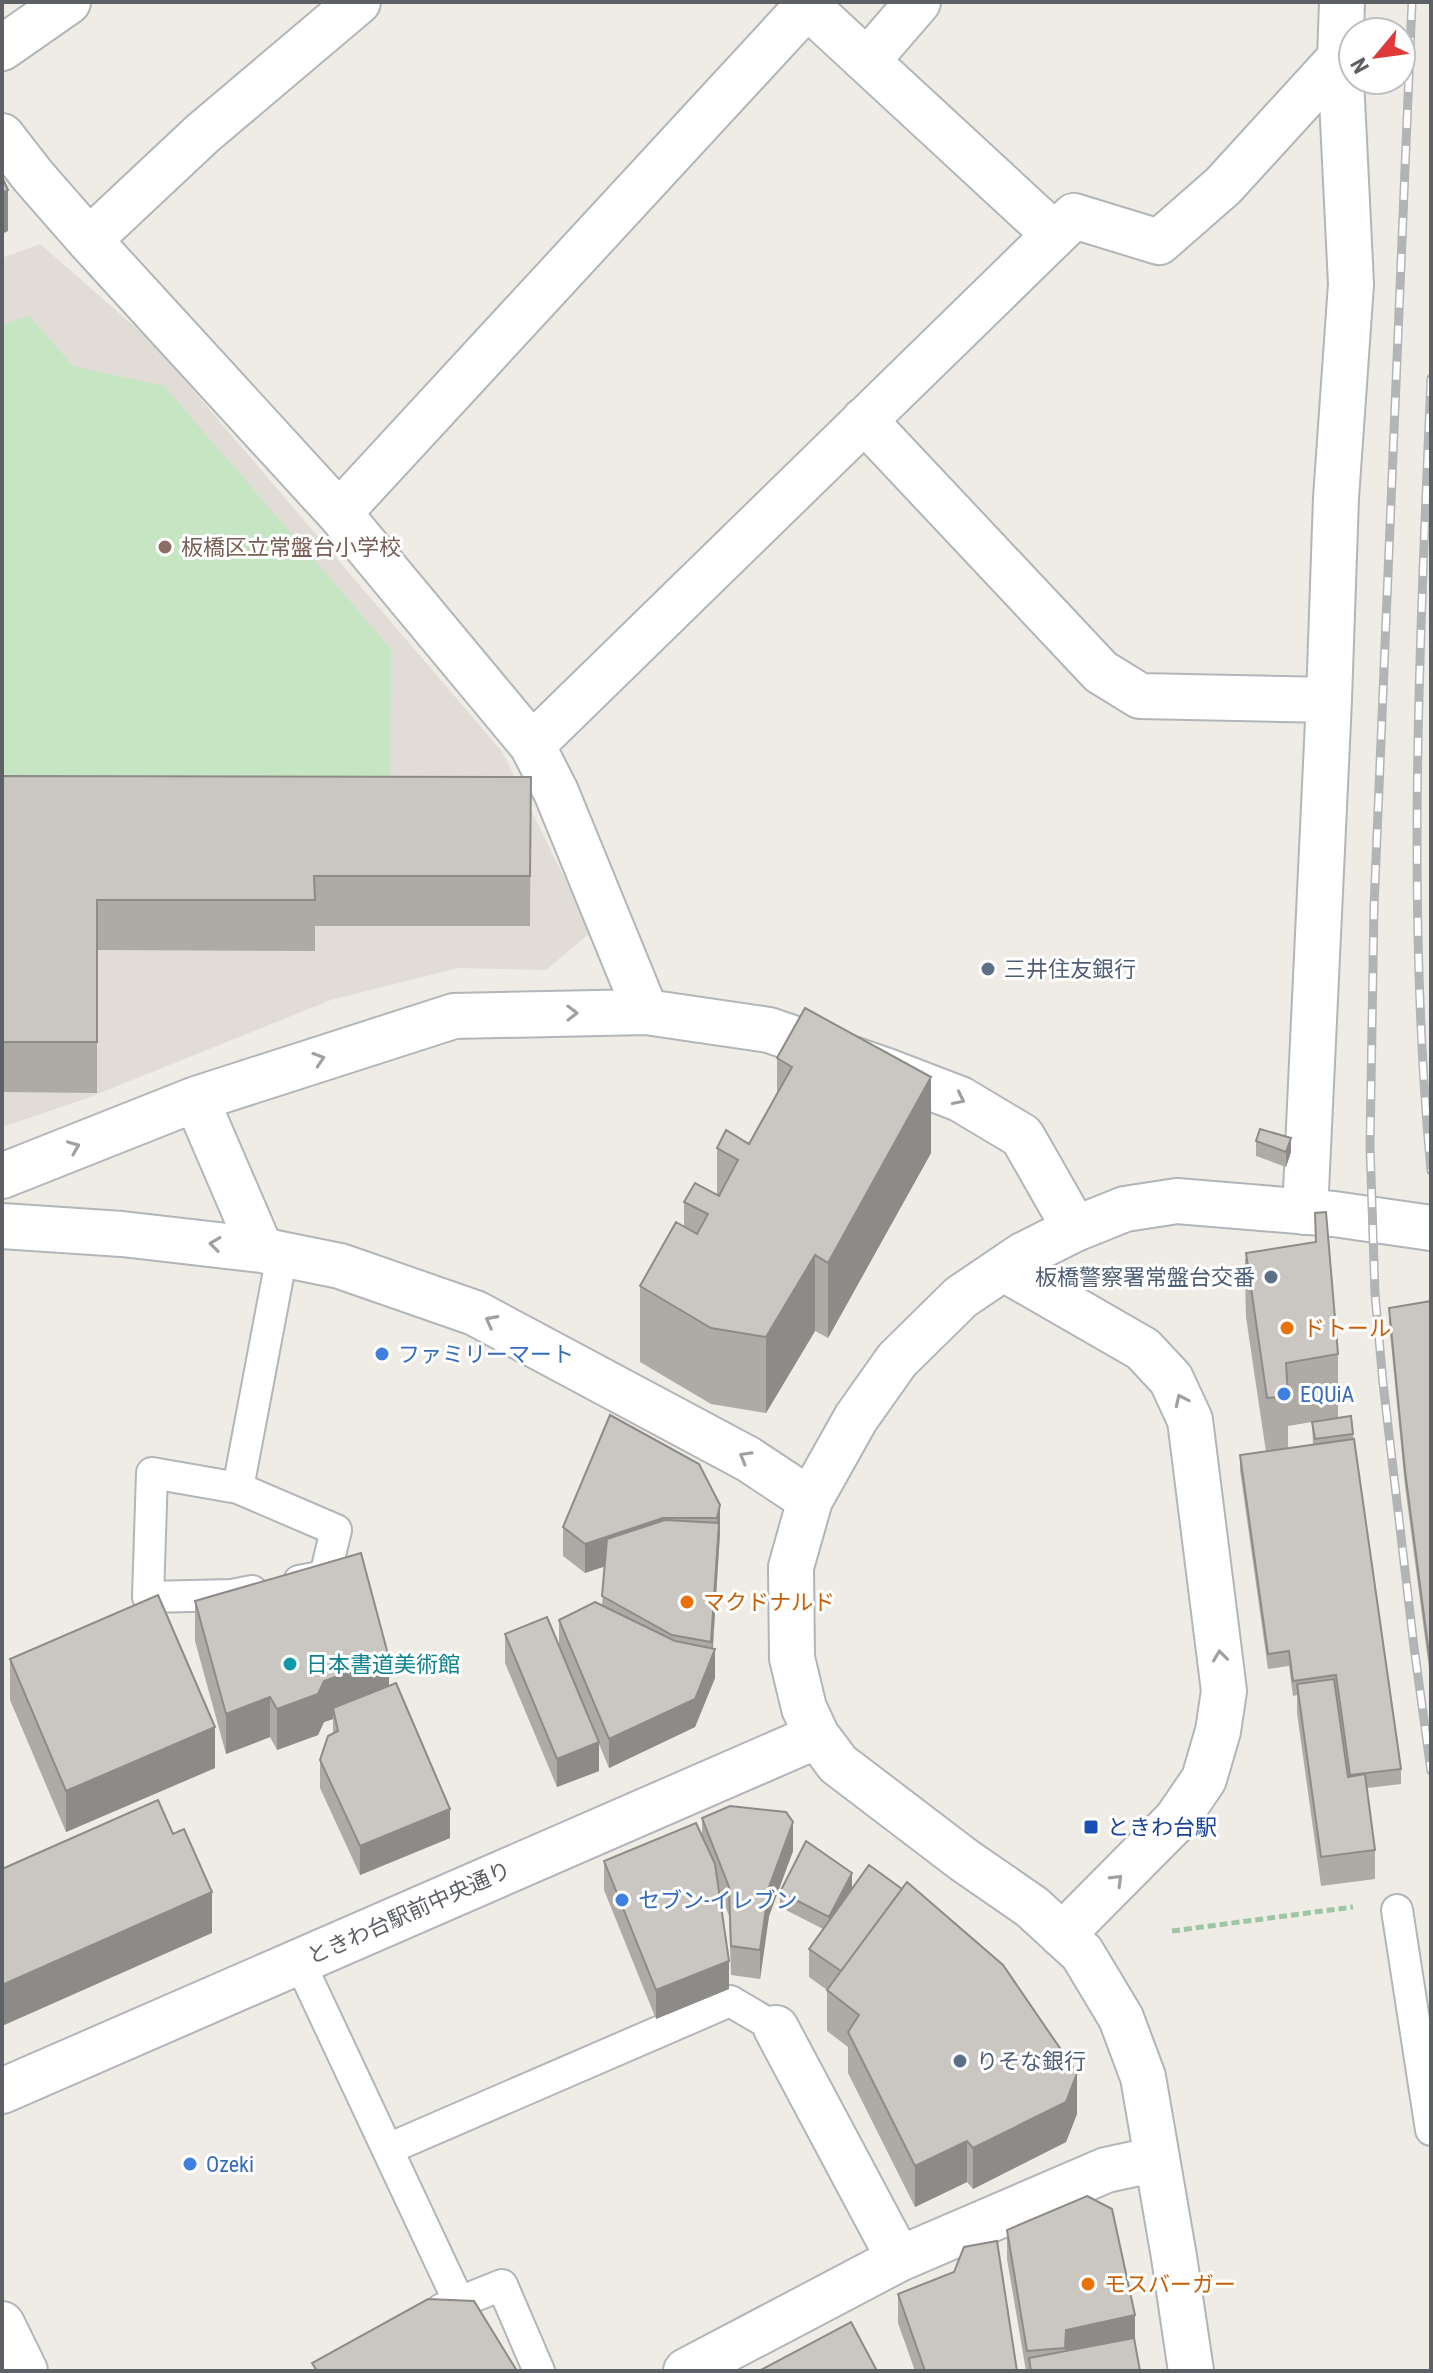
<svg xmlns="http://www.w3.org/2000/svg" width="1433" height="2373" viewBox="0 0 1433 2373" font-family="'Roboto Condensed','Noto Sans JP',sans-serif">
<rect width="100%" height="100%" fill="#eeece5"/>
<!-- education -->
<path fill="#e1ddd6" d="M40 244 151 341 503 753 591 932 546 970 458 968 331 1000 85 1099 2 1127V258Z"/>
<!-- green -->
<path fill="#c5e5c3" d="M29 316 73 366 164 386 391 649 390 786 2 785V324Z"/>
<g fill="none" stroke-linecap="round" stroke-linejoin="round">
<defs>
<path id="lane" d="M238 1488 336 1530 325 1576 299 1581
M252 1591 232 1595 148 1597 152 1473 238 1488 282 1255
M1397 1910 1431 2130
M299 1961 459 2302
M388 2149 730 2001 776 2028
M442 2309 502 2285 539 2371"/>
<path id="street" d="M803 2 1054 234
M2 48 68 2
M867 61 918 2
M2 136 33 176 89 240 339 513 532 745 556 792 646 1012
M89 240 203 133 358 2
M864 420 1101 672 1140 696 1329 700
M339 513 807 6
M532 745 1074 216 1159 242 1223 186 1340 58
M196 1099 261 1250
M2 1176 196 1099 454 1016 646 1012 769 1030 887 1071 960 1099 1022 1136 1075 1229
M1305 1212 1329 700 1336 498 1351 284 1340 58 1342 2
M2 1226 122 1234 261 1250 340 1266 475 1313 748 1459 810 1500
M1004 1269 1143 1349 1171 1379 1190 1420 1224 1691 1218 1731 1204 1779 1176 1820 1062 1935
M776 2028 899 2259
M2 2324 25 2371
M686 2371 899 2259 1106 2170 1157 2159"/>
<path id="secondary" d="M2 2091 817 1736
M1191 2371 1174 2257 1143 2077 1121 2018 1082 1953 1032 1907 964 1860 838 1764 817 1736 804 1708 792 1658 791 1567 810 1500 856 1418 897 1360 961 1297 1023 1255 1075 1229 1125 1209 1177 1201 1334 1214 1431 1228"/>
</defs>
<!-- lane casing -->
<use href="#lane" stroke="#b2b6b9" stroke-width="34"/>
<!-- street casing -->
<use href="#street" stroke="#b2b6b9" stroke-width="48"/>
<!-- secondary casing -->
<use href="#secondary" stroke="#b1b5b9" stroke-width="48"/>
<!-- path -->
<path stroke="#9dc6a5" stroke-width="5" stroke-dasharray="8 4" stroke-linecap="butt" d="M1172 1931 1353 1907"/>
<!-- lane -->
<use href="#lane" stroke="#fff" stroke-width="30"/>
<!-- street -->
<use href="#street" stroke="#fff" stroke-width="44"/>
<!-- secondary -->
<use href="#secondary" stroke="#fff" stroke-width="44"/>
<defs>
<path id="rail" d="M1412 2 1374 907 1370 1146 1375 1294 1383 1383 1414 1647 1431 1771
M1431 378C1420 642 1406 908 1431 1171"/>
</defs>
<!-- rail casing -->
<use href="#rail" stroke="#b3b4b5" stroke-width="9"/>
<!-- rail -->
<use href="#rail" stroke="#fff" stroke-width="6" stroke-dasharray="18" stroke-linecap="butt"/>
</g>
<!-- wall -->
<path fill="#aeaba7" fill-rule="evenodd" d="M2 776 531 777 530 926H315V951L97 950V1093L2 1092Z
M805 1008 931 1153 828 1338 815 1331 766 1413 711 1404 640 1362V1286L684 1226V1202L717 1195V1148L749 1144 777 1094V1058Z
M1256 1141 1291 1152 1286 1167 1256 1156Z
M1315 1213 1338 1354V1417L1353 1434 1401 1769V1784L1367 1788 1375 1850V1879L1321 1886 1297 1713V1695L1293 1696 1289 1666 1268 1669 1240 1470V1455L1266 1452 1246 1317 1245 1274V1259H1246V1253L1315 1242ZM1312 1422 1313 1445 1288 1448V1426Z
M1431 1301V1684L1405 1486 1389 1323V1308Z
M720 1505V1533L713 1648 715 1678 695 1727 609 1768 599 1744V1771L557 1787 505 1663V1634L559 1647V1620L602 1605 605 1566 585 1573 563 1556V1527Z
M195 1601 389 1686 450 1838 360 1875 320 1788V1760L333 1734V1719L324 1722 318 1735 277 1750 270 1737 226 1754 195 1641Z
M10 1659 215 1768 66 1832 10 1700Z
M702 1818 793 1851 769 1916 760 1979 731 1975 729 1916 719 1889 729 1989 656 2019 604 1890V1861L702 1836Z
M852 1888 1077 2114 1066 2142 973 2189 967 2182 915 2207 848 2073V2047L827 2031V1990L809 1977V1949L823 1929 780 1907V1892Z
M1007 2230 1135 2342 1140 2371H1026L1007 2259Z
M898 2294 1017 2371H915L898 2323Z"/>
<!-- shaded-wall -->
<path fill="#8d8b88" d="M8 190V231L2 234V193Z
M931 1077V1153L828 1338V1263Z
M1291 1138V1152L1286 1167V1152Z
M815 1255V1331L766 1413V1337Z
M720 1505V1533L712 1656 715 1649V1678L695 1727 609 1768V1739L711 1658 717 1547V1518Z
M663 1518V1547L585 1573V1544Z
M389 1658V1699L333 1708V1719L324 1722 318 1735 277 1750V1709L324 1681Z
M270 1697V1737L226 1754V1714Z
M215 1727V1768L66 1832V1791Z
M599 1742V1771L557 1787V1759Z
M450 1809V1838L360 1875V1846Z
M793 1822V1851L769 1916 760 1979V1950L769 1887Z
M852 1873V1888L829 1932V1917Z
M212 1892V1933L2 2026V1985Z
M729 1961V1989L656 2019V1990Z
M1077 2073V2114L1066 2142 973 2189V2148Z
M967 2141V2182L915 2207V2166Z
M1135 2315V2344L1065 2371 1066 2330Z"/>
<!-- building -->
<path fill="#cac7c2" stroke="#8d8b88" stroke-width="2" d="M2 177 8 190 2 193Z
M2 776 531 777 530 876H314L315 900H97V1042H2Z
M805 1008 931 1077 828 1263 815 1255 766 1337 711 1328 640 1286 676 1222 697 1234 708 1214 684 1202 695 1183 719 1196 738 1160 717 1148 726 1130 749 1144 792 1067 777 1058Z
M1260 1129 1291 1138 1286 1152 1256 1141Z
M1326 1212 1338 1354 1286 1363 1288 1396 1267 1398 1246 1253 1316 1242 1315 1213Z
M1431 1301V1669L1405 1471 1389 1308Z
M610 1415 699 1464 720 1505 717 1518H663L585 1544 563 1527Z
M1351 1416 1353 1434 1315 1439 1312 1422Z
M1354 1439 1401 1769 1350 1775 1336 1675 1293 1681 1289 1651 1268 1654 1240 1455Z
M665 1520 719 1523 711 1642 672 1635 602 1596 607 1539Z
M361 1553 389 1658 324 1681 318 1694 277 1709 270 1697 226 1714 195 1601Z
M158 1595 215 1727 66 1791 10 1659Z
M595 1602 675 1641 715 1649 695 1699 609 1739 559 1620Z
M547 1617 599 1742 557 1759 505 1634Z
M1334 1679 1348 1777 1365 1774 1375 1850 1321 1857 1297 1684Z
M396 1683 450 1809 360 1846 320 1760 328 1736 338 1731 333 1708Z
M158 1800 173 1834 184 1829 212 1892 2 1985V1869Z
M730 1806 786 1812 793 1822 769 1887 760 1950 731 1946 729 1887 702 1818Z
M696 1823 715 1864 729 1961 656 1990 604 1861Z
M806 1841 852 1873 829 1917 780 1892Z
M869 1865 902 1889 841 1971 809 1949Z
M907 1882 1003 1965 1077 2073 1066 2102 973 2148 967 2141 915 2166 848 2032 859 2015 827 1990Z
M1087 2196 1112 2209 1135 2315 1066 2330 1065 2348 1027 2351 1007 2230Z
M997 2241 1017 2371H925L898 2294 954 2272 964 2247Z
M428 2299 474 2301 517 2371H317L312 2363Z
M851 2322 877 2371H759Z
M1134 2338 1140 2371H1031L1029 2358Z"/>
<!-- one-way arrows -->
<defs><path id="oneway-chevron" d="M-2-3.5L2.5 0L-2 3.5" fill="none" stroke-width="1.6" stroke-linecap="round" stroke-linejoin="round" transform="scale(2)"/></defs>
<g stroke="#9ea0a3">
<use href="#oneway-chevron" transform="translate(572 1013) rotate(-1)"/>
<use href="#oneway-chevron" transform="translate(319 1059) rotate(-18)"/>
<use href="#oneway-chevron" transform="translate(959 1099) rotate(26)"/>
<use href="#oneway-chevron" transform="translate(74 1147) rotate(-22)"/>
<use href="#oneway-chevron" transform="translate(215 1244) rotate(-173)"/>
<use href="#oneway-chevron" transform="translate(491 1321) rotate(-152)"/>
<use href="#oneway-chevron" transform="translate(1181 1400) rotate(-115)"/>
<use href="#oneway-chevron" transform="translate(745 1457) rotate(-150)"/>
<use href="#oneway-chevron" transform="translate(1220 1656) rotate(-97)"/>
<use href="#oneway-chevron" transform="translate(1117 1880) rotate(-45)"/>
</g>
<!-- markers -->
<circle fill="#8d6e63" stroke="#fff" stroke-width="3" cx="165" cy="547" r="8"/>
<g fill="#5c6f8a" stroke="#fff" stroke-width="3">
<circle cx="988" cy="969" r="8"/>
<circle cx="1271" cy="1277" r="8"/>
<circle cx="960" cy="2061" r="8"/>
</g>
<g fill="#e8710a" stroke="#fff" stroke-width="3">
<circle cx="1287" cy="1328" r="8"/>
<circle cx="687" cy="1602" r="8"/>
<circle cx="1088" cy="2284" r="8"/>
</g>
<g fill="#3f7fe0" stroke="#fff" stroke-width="3">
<circle cx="382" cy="1354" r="8"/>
<circle cx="1284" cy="1394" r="8"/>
<circle cx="622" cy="1900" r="8"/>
<circle cx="190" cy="2164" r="8"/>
</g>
<circle fill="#0f9aa8" stroke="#fff" stroke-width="3" cx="290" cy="1664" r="8"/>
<rect fill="#1a4fb4" stroke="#fff" stroke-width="3" x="1083" y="1819" width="16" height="16" rx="4"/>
<g text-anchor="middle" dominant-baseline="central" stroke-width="6" stroke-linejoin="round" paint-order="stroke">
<!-- education labels -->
<g font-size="22" fill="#785e54" stroke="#fff" text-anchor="start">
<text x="181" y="547">板橋区立常盤台小学校</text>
</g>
<!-- service labels -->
<g font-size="22" fill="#4e5e75" stroke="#fff" text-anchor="start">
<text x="1004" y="969">三井住友銀行</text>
<text x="1255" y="1277" text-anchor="end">板橋警察署常盤台交番</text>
<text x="976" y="2061">りそな銀行</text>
</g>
<!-- food labels -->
<g font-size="22" fill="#c56008" stroke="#fff" text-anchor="start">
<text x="1303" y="1328">ドトール</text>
<text x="703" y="1602">マクドナルド</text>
<text x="1104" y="2284">モスバーガー</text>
</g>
<!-- shop labels -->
<g font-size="22" fill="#366cbe" stroke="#fff" text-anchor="start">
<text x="398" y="1354">ファミリーマート</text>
<text x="1300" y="1394">EQUiA</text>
<text x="638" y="1900">セブン-イレブン</text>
<text x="206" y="2164">Ozeki</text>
</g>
<!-- culture labels -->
<g font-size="22" fill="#0d838f" stroke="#fff" text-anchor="start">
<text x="306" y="1664">日本書道美術館</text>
</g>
<!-- transit labels -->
<g font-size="22" fill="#164399" stroke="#fff" text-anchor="start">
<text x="1107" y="1827">ときわ台駅</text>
</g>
<!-- street labels -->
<g font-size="22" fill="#5d6165" stroke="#fff">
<text transform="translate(409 1913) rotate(-24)">ときわ台駅前中央通り</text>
</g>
</g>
<!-- border -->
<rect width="1433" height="2373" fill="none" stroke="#5d6165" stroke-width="8"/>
<!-- north arrow -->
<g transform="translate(1377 56) rotate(241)"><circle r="38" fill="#ffffff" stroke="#bec0c1" stroke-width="2"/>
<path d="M0-6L14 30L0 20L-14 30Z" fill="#e03939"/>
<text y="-12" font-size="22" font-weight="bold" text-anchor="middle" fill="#5d6165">N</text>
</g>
</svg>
